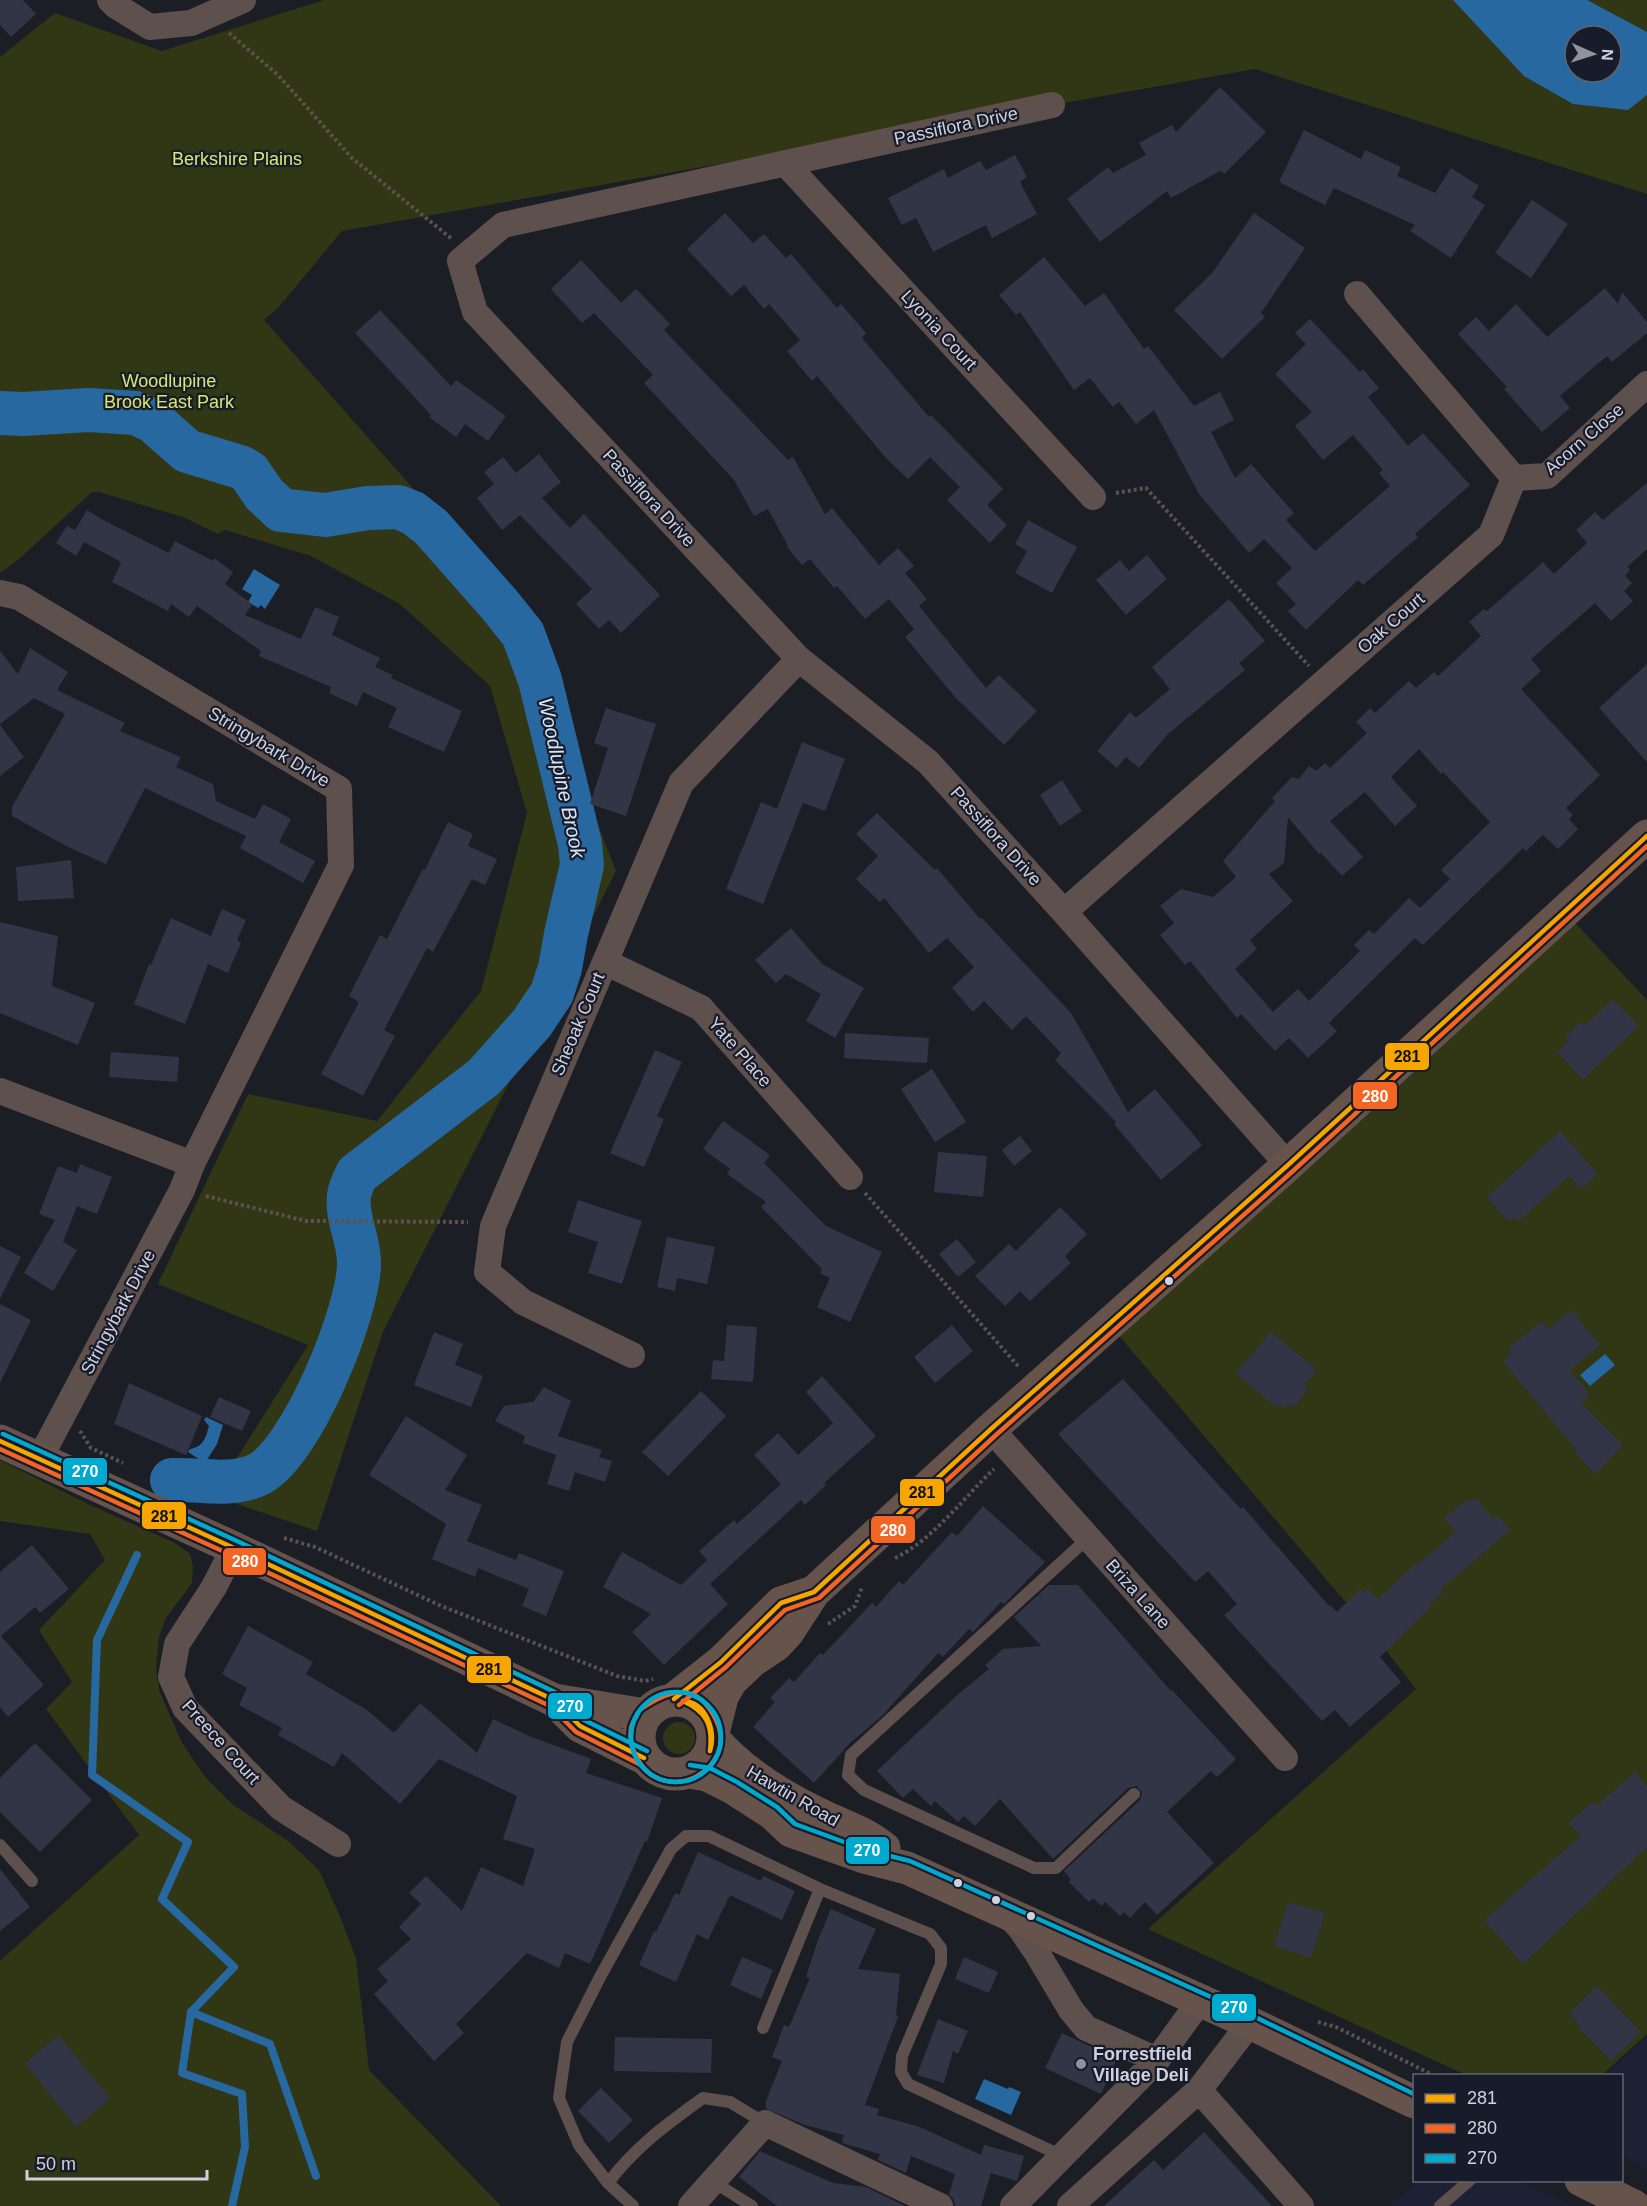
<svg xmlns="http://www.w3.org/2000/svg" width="1647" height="2206" viewBox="0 0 1647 2206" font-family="Helvetica,sans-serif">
<rect width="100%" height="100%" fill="#1c1e26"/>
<!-- built -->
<path fill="#1d2134" d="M1647 2036V2169L1622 2156V2076L1605 2075Z
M1418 2180 1518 2181 1572 2206H1390Z"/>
<!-- green -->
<path fill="#313614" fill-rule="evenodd" d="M324 0H1647V194L1255 69 342 231 278 308 264 320 449 529 555 665 569 750 616 871 383 1332 317 1531 213 1496 308 1345 158 1284 248 1094 377 1121 481 991 527 813 490 686 400 604 311 556 225 530 218 534 183 517 99 492H92L18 560 0 573V57L55 13 162 51ZM1575 36H1611V72H1575Z
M1565 912 1647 1000V2034L1602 2075H1466L1148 1929 1416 1689 1382 1645 1109 1324Z
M0 1460 90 1505 175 1543 190 1554 193 1567 192 1583 166 1618 159 1637 156 1667 159 1690 182 1743 205 1777 232 1804 288 1841 319 1870 339 1914 356 1958 369 2070 501 2206H0V1961L139 1835 46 1709 72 1682 39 1630 105 1560 90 1534 0 1521Z
M663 1738a16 16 0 1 1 32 0a16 16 0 1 1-32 0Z"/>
<!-- water -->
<path fill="#2868a0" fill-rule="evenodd" d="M1453 0H1587L1647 32V95L1628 110 1573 104 1524 76ZM1575 36H1611V72H1575Z
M254 569 280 585 265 609 261 605 258 608 248 602 252 595 242 589Z
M1605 1354 1615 1365 1590 1386 1580 1375Z
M206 1417 223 1425 217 1444 205 1463 188 1452 190 1449C204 1446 205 1439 209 1426L204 1420Z
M984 2079 1008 2089 1009 2087 1021 2092 1011 2115 975 2099Z"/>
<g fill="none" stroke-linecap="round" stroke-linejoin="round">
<!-- stream -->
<path stroke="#2868a0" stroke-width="8" d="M137 1555 97 1640 92 1775 188 1842 162 1899 234 1967 191 2012 270 2044 316 2176
M191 2012 182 2073 242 2094 245 2147 232 2206"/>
<!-- river -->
<path stroke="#2868a0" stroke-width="44" d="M0 413 23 414 89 410 135 413 153 421 187 451 240 467 249 472 264 494 281 510 325 515 368 508 398 507 413 513 431 527 499 604 523 634 540 680 580 844 582 865 566 934 560 968 552 993 532 1023 484 1077 357 1174C354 1180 350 1188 349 1195 346 1218 359 1239 359 1262 360 1309 301 1455 257 1475 230 1487 201 1479 172 1480"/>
</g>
<!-- building -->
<path fill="#323546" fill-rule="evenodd" d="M0 0H23L36 14 11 37 0 25Z
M1220 87 1266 132 1224 174 1220 171 1171 198 1167 191 1100 242 1067 199 1108 167 1113 173 1146 155 1139 143 1172 125 1176 132Z
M1304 130 1361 159 1365 150 1401 167 1397 176 1435 193 1451 168 1479 186 1472 197 1485 205 1451 258 1410 231 1415 225 1334 188 1325 205 1279 182Z
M1015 155 1027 177 1020 182 1037 214 992 238 986 225 933 252 916 218 902 225 888 198 944 169 948 178 980 161 986 170Z
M1532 200 1568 224 1531 278 1495 253Z
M725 213 753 243 764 234 786 258 791 254 837 308 841 304 866 333 862 338 929 417 931 415 1003 489 987 505 1007 525 990 543 947 500 960 487 930 457 908 479 886 458 817 376 812 381 787 351 800 340 769 304 764 309 744 285 731 296 687 249Z
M1254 213 1305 248 1261 313 1265 317 1222 359 1174 310 1212 273Z
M1044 257 1085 306 1104 293 1144 349 1148 346 1194 406 1220 392 1234 420 1211 432 1235 478 1251 464 1294 513 1286 520 1315 551 1390 486 1379 473 1383 470 1353 435 1323 460 1295 426 1312 412 1275 374 1306 344 1295 333 1310 319 1360 372 1363 369 1379 388 1368 397 1408 446 1423 433 1470 485 1415 534 1418 537 1363 585 1358 580 1306 630 1288 611 1296 604 1276 583 1292 568 1264 539 1249 553 1199 494 1154 410 1136 424 1119 402 1113 407 1090 378 1074 390 1020 312 1016 315 999 295Z
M581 260 621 303 636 289 670 324 664 330 788 460 793 457 825 514 832 508 879 565 898 548 914 566 905 573 927 599 919 606 986 688 999 675 1037 711 1004 745 955 697 905 637 914 629 889 599 865 619 837 586 834 588 810 559 802 565 787 547 788 546 768 509 754 516 734 480 644 383 653 375 594 313 582 323 551 289Z
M1605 288 1618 304 1622 292 1647 322V333L1612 362 1607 356 1560 396 1570 408 1542 432 1504 389 1507 387 1458 334 1476 317 1489 331 1516 304 1547 337Z
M380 310 451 386 456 380 506 416 488 441 465 424 456 437 429 417 431 415 355 333Z
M539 454 561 482 542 498 570 528 584 514 660 595 621 633 609 620 599 629 576 604 592 589 520 515 502 530 477 498 494 484 484 472 503 457 516 473Z
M1647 483V549L1627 567 1630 570 1625 576 1632 583 1624 591 1633 601 1611 621 1595 603 1531 659 1541 671 1521 689 1600 775 1566 808 1573 815 1569 819 1578 829 1558 849 1543 835 1526 851 1523 848 1423 945 1415 938 1329 1023 1337 1031 1308 1058 1289 1038 1275 1051 1241 1014 1237 1018 1190 961 1185 965 1160 935 1174 923 1160 906 1181 889 1213 897 1236 877 1223 861 1275 801 1272 798 1292 777 1299 779 1309 766 1316 771 1325 763 1330 768 1367 733 1356 722 1370 708 1375 713 1409 681 1416 688 1434 672 1438 676 1481 636 1469 622 1484 609 1487 611 1543 562 1554 574 1587 543 1576 530 1595 512 1603 520ZM1419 749 1441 774 1443 772 1490 822 1441 870 1450 879 1420 908 1409 898 1374 934 1369 930 1354 945 1360 951 1309 1001 1298 989 1273 1012 1235 969 1257 949 1250 940 1293 901 1269 874 1284 863 1288 817 1319 854 1321 853 1342 876 1363 857 1330 821 1365 792 1395 826 1417 806 1391 777Z
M87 510 105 521 169 553 175 541 213 561 214 558 233 572 225 584 252 604 245 615 301 639 315 607 339 617 332 635 380 658 375 667 393 675 391 678 462 711 444 752 388 727 397 708 363 692 357 706 329 693 331 687 259 656 261 651 197 606 189 617 171 604 168 611 112 582 121 562 84 542 76 556 56 543 67 526 75 530Z
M1028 520 1077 547 1052 593 1015 573 1027 551 1015 544Z
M1147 555 1167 579 1126 615 1096 580 1120 560 1129 571Z
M1229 599 1265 641 1239 663 1245 670 1168 734 1139 768 1126 757 1117 768 1097 751 1130 712 1136 718 1170 689 1152 667Z
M30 648 68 672 57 690 125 723 120 731 181 757 176 767 213 784 216 801 255 819 263 804 291 819 279 842 315 861 303 883 240 848 246 836 145 788 106 864 68 847 12 816V807L65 714 34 698 0 724V651L18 674Z
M1647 664V762L1599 708Z
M606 708 656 724 626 816 590 804 608 748 594 743Z
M0 725 24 757 0 776Z
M802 742 845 759 825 811 803 803 763 904 726 889 761 802 777 809Z
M1062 780 1082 811 1060 826 1040 795Z
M877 813 935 870 937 868 980 919 982 918 1071 1013 1128 1112 1155 1089 1202 1145 1161 1180 1114 1124 1116 1122 1055 1060 1061 1053 1026 1016 1012 1030 984 1001 973 1012 952 988 974 967 947 938 929 953 884 898 880 902 856 879 878 856 856 834Z
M448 822 473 834 468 846 497 859 485 885 472 879 433 952 427 948 384 1030 395 1036 363 1096 321 1074 359 1002 349 996 380 935 387 939 423 869 425 870Z
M71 860 74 898 18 901 16 867Z
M222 909 246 920 237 940 241 943 228 973 208 964 185 1024 134 1004 149 964 151 965 171 918 211 936Z
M0 922 58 936 52 986 95 1003 78 1045 0 1013Z
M791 928 822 964 864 988 835 1038 806 1021 821 994 786 974 776 983 755 960Z
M1613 999 1639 1026 1583 1080 1557 1052 1569 1041 1565 1037 1582 1021 1585 1025Z
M845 1033 929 1038 927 1063 844 1058Z
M655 1050 682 1062 657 1116 664 1119 644 1167 610 1153Z
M111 1052 179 1057 177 1082 109 1077Z
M932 1069 966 1122 935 1142 901 1089Z
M723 1121 770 1155 764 1163 826 1226 882 1252 850 1322 817 1307 830 1278 820 1273 822 1269 761 1207 766 1202 727 1174 730 1169 703 1149Z
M1560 1131 1598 1174 1581 1189 1569 1176 1518 1222 1514 1217 1509 1222 1487 1197Z
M1020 1136 1032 1151 1014 1166 1002 1150Z
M938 1152 987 1156 983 1197 934 1192Z
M80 1164 112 1177 97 1214 77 1206 63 1242 77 1250 53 1291 24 1273 55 1220 39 1214 58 1166 77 1173Z
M578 1200 642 1221 622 1284 588 1273 598 1242 568 1232Z
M1060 1207 1087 1234 1065 1256 1071 1263 1030 1301 1020 1291 1005 1306 975 1276 1009 1244 1016 1251Z
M667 1237 715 1247 707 1284 677 1278 675 1291 657 1287Z
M957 1239 976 1262 958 1277 939 1254Z
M0 1246 21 1257 0 1299Z
M0 1304 31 1320 0 1383Z
M1571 1310 1600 1345 1570 1370 1590 1395 1581 1403 1623 1445 1595 1474 1575 1453 1577 1451 1503 1361 1512 1353 1508 1349 1541 1321 1548 1329Z
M727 1325 757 1327 753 1382 711 1379 713 1360 724 1361Z
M952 1325 973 1351 935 1383 914 1357Z
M434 1332 463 1344 455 1365 483 1376 471 1407 414 1385Z
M1271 1332 1317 1370 1304 1386 1308 1389 1295 1406 1291 1403 1286 1409 1280 1404 1277 1408 1236 1373Z
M822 1376 876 1436 824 1483 826 1485 805 1505 801 1500 710 1584 728 1604 664 1665 632 1632 651 1614 603 1587 622 1552 681 1585 707 1560 699 1551 734 1520 737 1524 781 1484 754 1455 778 1433 798 1455 833 1423 806 1392Z
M1123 1379 1202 1467 1241 1509 1243 1507 1329 1606 1330 1605 1337 1612 1360 1589 1364 1593 1368 1589 1378 1599 1415 1564 1416 1566 1456 1532 1444 1518 1468 1499 1471 1502 1476 1498 1494 1520 1498 1516 1510 1530 1441 1589 1443 1592 1429 1605 1431 1607 1380 1657 1401 1682 1350 1727 1335 1710 1322 1721 1224 1615 1237 1604 1208 1571 1195 1582 1058 1434Z
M129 1383 202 1416 186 1455 114 1424Z
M544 1387 571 1401 558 1436 602 1450 599 1457 612 1461 605 1482 575 1472 569 1491 547 1484 556 1455 523 1443 525 1436 495 1421 504 1406 533 1402Z
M701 1391 726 1416 668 1476 642 1452Z
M219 1397 251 1411 242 1431 210 1417Z
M406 1416 467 1455 445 1490 482 1505 467 1541 516 1560 519 1553 564 1571 546 1616 522 1606 529 1589 478 1568 475 1577 432 1559 446 1524 369 1475Z
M983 1506 1045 1562 1004 1604 1001 1602 973 1632 969 1629 943 1657 938 1653 882 1716 850 1743 814 1783 753 1727 775 1702 770 1698 789 1678 794 1682 820 1653 823 1655 872 1603 876 1607 899 1581 903 1585 952 1532 957 1536Z
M32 1545 69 1589 40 1613 35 1607 1 1636 44 1685 8 1717 0 1707V1572Z
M1049 1585H1078L1171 1691 1172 1690 1236 1759 1217 1777 1211 1771 1167 1812 1214 1863 1157 1915 1145 1902 1130 1918 1124 1912 1120 1916 1105 1902 1102 1906 1093 1898 1089 1902 1069 1882 1071 1879 1064 1871 1140 1800 1142 1793 1137 1786 1128 1788 1053 1859 1000 1799 975 1826 964 1816 958 1822 935 1801 931 1806 913 1789 903 1798 877 1771 956 1696 989 1669 985 1665 1003 1649 1041 1646 1014 1617Z
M248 1626 313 1662 306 1674 367 1710 394 1733 420 1703 477 1753 493 1719 529 1736 591 1759 586 1773 662 1798 647 1842 645 1841 590 1964 565 1953 559 1968 527 1953 456 2024 464 2033 434 2061 374 1994 388 1981 377 1969 411 1939 399 1927 421 1904 409 1893 426 1876 462 1911 481 1867 523 1886 535 1849 503 1839 517 1796 439 1759 400 1804 342 1753 334 1767 278 1735 282 1728 239 1705 247 1688 222 1674Z
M35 1743 92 1800 40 1852 0 1812V1778Z
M1635 1772 1647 1786V1847L1523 1964 1484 1920 1581 1836 1568 1823 1592 1802 1596 1806Z
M698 1852 761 1881 763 1876 795 1891 782 1920 730 1895 708 1940 697 1934 676 1982 639 1965 654 1931 656 1932 675 1893 679 1895Z
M0 1869 30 1907 0 1931Z
M1288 1902 1325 1913 1311 1958 1274 1946Z
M831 1909 876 1929 858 1969 900 1974 896 2015 898 2017 865 2105 879 2109 877 2115 920 2127 981 2155 984 2145 1024 2156 1017 2181 991 2173 981 2206H955L953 2198 949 2195 955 2174 911 2156 906 2173 878 2160 880 2154 842 2143 844 2135 805 2125 766 2109V2101L782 2061 772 2057 784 2025 789 2027 810 1978 806 1977 818 1940Z
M742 1957 773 1970 761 1999 730 1985Z
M964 1957 998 1972 989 1993 955 1979Z
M1597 1986 1641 2032 1611 2061 1578 2027 1580 2025 1569 2013Z
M938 2019 968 2031 958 2054 953 2051 944 2083 917 2075Z
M1062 2033 1117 2059 1101 2094 1045 2068Z
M59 2035 110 2099 76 2127 25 2063Z
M615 2037 712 2039 711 2073 614 2071Z
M601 2088 633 2120 609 2143 578 2111Z
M1204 2132 1272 2206H1104L1154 2160 1163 2170Z
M760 2151 833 2183 866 2187 905 2206H777L739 2177Z"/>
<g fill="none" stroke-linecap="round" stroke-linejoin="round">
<!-- path -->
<path stroke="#5a5150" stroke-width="4" stroke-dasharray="3 3" stroke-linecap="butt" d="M229 33 278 75 352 158 452 239
M1116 493 1146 488 1309 666
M865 1193 1019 1367
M206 1196 306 1221 468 1222
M80 1431 91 1448 123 1463
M284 1538 315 1547 439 1605 617 1676 645 1681 653 1679
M895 1558C934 1539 963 1498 994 1469
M828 1624 855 1606 862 1587
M1318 2022 1336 2027 1435 2076"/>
<!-- lane -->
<path stroke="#5e504c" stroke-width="12" d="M1088 1538 851 1755 848 1775 864 1790 1034 1868H1056L1134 1794
M0 1845 32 1881
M763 2028 820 1889
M712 2181 752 2206
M608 2183C636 2146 666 2125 703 2098L730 2102 765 2123
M633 2206 608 2183 579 2145 559 2098 567 2042 600 1977 671 1849 686 1836H709L820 1889 930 1934 941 1948V1964L902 2056 901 2072 908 2084 1062 2156
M1440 2206 1470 2180"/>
<!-- street -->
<path stroke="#5e504c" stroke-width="26" d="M110 0 116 6 150 27 191 23 243 0
M1052 105 503 225 460 261 475 312 799 659 928 762 1064 912 1288 1165
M785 163 1093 497
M1514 478 1547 476 1647 384
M0 593 19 597 339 789 341 865 192 1164 182 1190 40 1458
M1064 912 1491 535 1514 478 1357 294
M605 962 701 1008 850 1177
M0 1091 192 1164
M632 1355 523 1302 487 1272 493 1226 681 783 799 659
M991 1429 1285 1758
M234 1548 214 1587 177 1644 171 1677 185 1708 281 1808 338 1844
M1008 1915 1020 1928 1037 1953 1071 2010 1086 2028 1157 2060
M1199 2090 1301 2206
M691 2206 765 2123 940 2206
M1013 2206 1157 2060 1200 2001
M1070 2206 1199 2090 1250 2023"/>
<!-- secondary -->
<path stroke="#66534b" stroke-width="33" d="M0 1441 234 1548 554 1700 645 1715
M674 1699 721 1662 781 1603 814 1592
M639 1737a37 37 0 1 1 74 0a37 37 0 1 1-74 0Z
M554 1700 580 1726 644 1758
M713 1733 722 1697 731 1681 752 1661 776 1645 788 1632 814 1592 991 1429 1288 1165 1647 836
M713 1738C742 1773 786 1799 827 1818 849 1828 866 1833 884 1848
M689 1772 707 1775 733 1788 772 1813 791 1831 864 1857 907 1868 1250 2023 1414 2102
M1581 2180 1634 2206"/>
<defs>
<path id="bus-1" d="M0 1441 234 1548 554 1700 580 1726 644 1758
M674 1699 721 1662 781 1603 814 1592 991 1429 1288 1165 1647 836
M683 1701C707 1702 716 1732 710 1751
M683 1701C707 1712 713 1725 710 1751"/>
<path id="bus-2" d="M0 1449 231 1555 550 1706 576 1732 641 1765
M679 1705 726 1667 785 1610 819 1598 996 1435 1293 1171 1647 846
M638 1713C636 1718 631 1724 631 1729 629 1742 633 1750 638 1760 666 1808 740 1769 716 1720 697 1681 671 1689 641 1709"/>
<path id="bus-3" d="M3 1434 237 1541 557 1693 584 1720 647 1751
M631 1737a45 45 0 1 1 90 0a45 45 0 1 1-90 0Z
M690 1765 710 1768 737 1782 777 1807 795 1824 866 1850 910 1861 1253 2016 1414 2094"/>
</defs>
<!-- bus-1 casing -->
<use href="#bus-1" stroke="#181b2a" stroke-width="9"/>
<!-- bus-2 casing -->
<use href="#bus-2" stroke="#181b2a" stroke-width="9"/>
<!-- bus-3 casing -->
<use href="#bus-3" stroke="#181b2a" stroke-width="9"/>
<!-- bus-1 -->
<use href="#bus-1" stroke="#f7a600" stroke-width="4.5"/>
<!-- bus-2 -->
<use href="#bus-2" stroke="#f26522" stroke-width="4.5"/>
<!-- bus-3 -->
<use href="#bus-3" stroke="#00a9ce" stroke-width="4.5"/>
</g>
<!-- markers -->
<g fill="#cfd2dc" stroke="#181b2a" stroke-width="2">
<circle cx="1169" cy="1281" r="5"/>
<circle cx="958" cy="1883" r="5"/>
<circle cx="996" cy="1900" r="5"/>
<circle cx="1031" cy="1916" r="5"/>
</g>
<circle fill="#90939c" stroke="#181b2a" stroke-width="2" cx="1081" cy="2064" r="6"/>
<g text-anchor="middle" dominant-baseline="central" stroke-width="4.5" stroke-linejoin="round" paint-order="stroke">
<!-- street labels -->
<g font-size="18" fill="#cfd2dc" stroke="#181b2a">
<text transform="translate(956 126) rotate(-12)">Passiflora Drive</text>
<text transform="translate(939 330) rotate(47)">Lyonia Court</text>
<text transform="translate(1584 439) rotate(-41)">Acorn Close</text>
<text transform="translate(649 498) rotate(47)">Passiflora Drive</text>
<text transform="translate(1391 623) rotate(-41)">Oak Court</text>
<text transform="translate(269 747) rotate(31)">Stringybark Drive</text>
<text transform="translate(996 836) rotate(48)">Passiflora Drive</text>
<text transform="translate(578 1024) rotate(-67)">Sheoak Court</text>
<text transform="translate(740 1052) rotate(49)">Yate Place</text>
<text transform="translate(118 1312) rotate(-62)">Stringybark Drive</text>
<text transform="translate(1138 1594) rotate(48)">Briza Lane</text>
<text transform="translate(221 1742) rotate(48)">Preece Court</text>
<text transform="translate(793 1796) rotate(30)">Hawtin Road</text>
</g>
<!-- park labels -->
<g font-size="18" fill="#d7e96e" stroke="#181b2a">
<text x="237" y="159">Berkshire Plains</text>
<text x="169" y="381">Woodlupine<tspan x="169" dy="21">Brook East Park</tspan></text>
</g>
<!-- poi labels -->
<g font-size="18" font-weight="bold" fill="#cfd2dc" stroke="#181b2a" text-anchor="start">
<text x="1093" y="2054">Forrestfield<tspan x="1093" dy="21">Village Deli</tspan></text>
</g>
<!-- water labels -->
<g font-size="20" font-style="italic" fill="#d5e6f7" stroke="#181b2a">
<text transform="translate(562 778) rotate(78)">Woodlupine Brook</text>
</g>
</g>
<g stroke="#181b2a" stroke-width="2">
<rect x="1384" y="1042" width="46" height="29" rx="6" fill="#f7a600"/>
<rect x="1352" y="1081" width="46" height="29" rx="6" fill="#f26522"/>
<rect x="62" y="1457" width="46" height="29" rx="6" fill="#00a9ce"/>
<rect x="899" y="1478" width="46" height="29" rx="6" fill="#f7a600"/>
<rect x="141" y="1501" width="46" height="29" rx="6" fill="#f7a600"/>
<rect x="870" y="1515" width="46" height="29" rx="6" fill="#f26522"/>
<rect x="222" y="1547" width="45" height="29" rx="6" fill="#f26522"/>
<rect x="466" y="1655" width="46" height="29" rx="6" fill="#f7a600"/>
<rect x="547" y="1692" width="46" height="28" rx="6" fill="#00a9ce"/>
<rect x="845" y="1836" width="45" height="29" rx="6" fill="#00a9ce"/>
<rect x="1211" y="1993" width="46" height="29" rx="6" fill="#00a9ce"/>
</g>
<g font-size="16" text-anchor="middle" font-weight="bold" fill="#fff">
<text x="1375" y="1102">280</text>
<text x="85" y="1477">270</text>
<text x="893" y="1536">280</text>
<text x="245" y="1567">280</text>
<text x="570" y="1712">270</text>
<text x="867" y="1856">270</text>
<text x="1234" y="2013">270</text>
</g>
<g font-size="16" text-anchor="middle" font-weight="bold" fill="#111">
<text x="1407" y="1062">281</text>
<text x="922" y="1498">281</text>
<text x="164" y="1522">281</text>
<text x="489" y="1675">281</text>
</g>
<!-- legend -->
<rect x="1413" y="2074" width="210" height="108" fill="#181b2a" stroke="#616471" stroke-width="1.5"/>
<rect x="1425" y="2094" width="30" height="9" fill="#f7a600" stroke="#616471" stroke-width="1.5"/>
<text x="1467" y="2104" font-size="18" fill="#cfd2dc">281</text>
<rect x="1425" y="2124" width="30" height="9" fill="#f26522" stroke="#616471" stroke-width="1.5"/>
<text x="1467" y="2134" font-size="18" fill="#cfd2dc">280</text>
<rect x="1425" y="2154" width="30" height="9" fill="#00a9ce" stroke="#616471" stroke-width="1.5"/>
<text x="1467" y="2164" font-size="18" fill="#cfd2dc">270</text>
<!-- north arrow -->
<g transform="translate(1593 54) rotate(93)"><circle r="28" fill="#181b2a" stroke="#616471" stroke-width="1.5"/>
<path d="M0-4.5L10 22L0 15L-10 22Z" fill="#90939c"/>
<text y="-9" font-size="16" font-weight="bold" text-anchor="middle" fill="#cfd2dc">N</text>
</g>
<!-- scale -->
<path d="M27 2170v9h180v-9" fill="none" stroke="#cfd2dc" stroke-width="3"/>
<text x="36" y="2170" font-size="18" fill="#cfd2dc" stroke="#181b2a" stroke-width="4.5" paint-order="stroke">50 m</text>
</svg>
